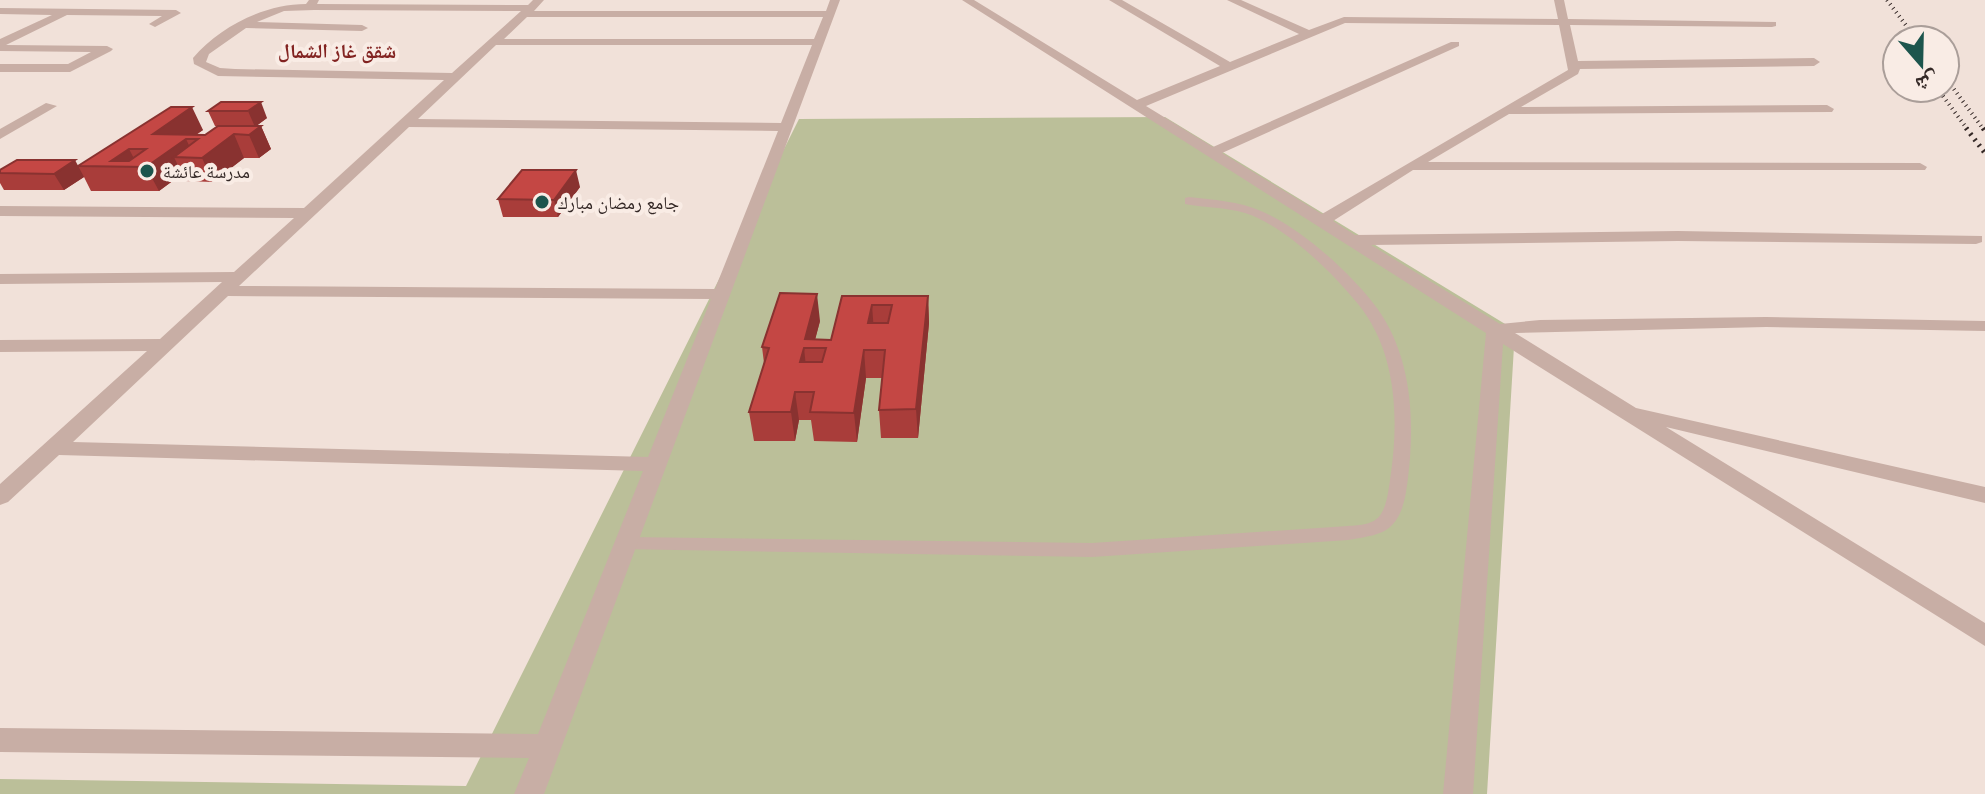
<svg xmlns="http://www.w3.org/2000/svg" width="1985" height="794" viewBox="0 0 1985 794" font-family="Lato,'Noto Naskh Arabic',sans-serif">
<rect width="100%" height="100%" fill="#f1e1d9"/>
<!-- green -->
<path fill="#bbbf99" d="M1165 117 1515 330 1487 794H0V779L466 786 799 119Z"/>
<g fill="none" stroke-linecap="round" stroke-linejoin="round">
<!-- service -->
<path fill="#c8aea5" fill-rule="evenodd" d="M1189 197C1213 200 1239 201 1261 211 1301 228 1351 273 1377 308 1412 357 1415 420 1408 478 1406 493 1404 512 1393 524 1383 536 1363 537 1348 540L1092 557 618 549 616 544 618 539 625 537 1092 543 1348 526C1360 525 1374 525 1381 514 1388 503 1389 485 1391 473 1399 416 1396 350 1358 304 1332 272 1284 225 1245 213 1225 207 1205 208 1185 204V198Z"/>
<!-- minor -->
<path fill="#c8aea5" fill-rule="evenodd" d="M309 0H319L317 4 528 5 533 0H544L534 11H826L830 0H840L544 794H514L529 758 0 752V728L538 734 643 471 59 455 8 502 0 505V484L147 351 0 352V340L160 339 222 282 0 284V274L234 272 294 218 0 216V206L304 208 444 80 218 76 194 64 193 58C220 26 265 4 306 4ZM284 11 314 10 521 11 452 73 235 69 220 68 206 62 209 54 246 28 362 31 368 28 362 25 257 22ZM527 17H823L814 39H504ZM496 45H812L781 123 418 119ZM409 127 778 131 715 289 239 286ZM228 296 711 299 648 457 73 442Z
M962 0H974L1137 100 1220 66 1109 0H1122L1230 62 1299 34 1227 0H1241L1309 30 1344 17 1558 19 1554 0H1564L1568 19 1776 22V26L1772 27 1570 25 1578 61 1814 58 1820 62 1814 66 1580 69 1578 74 1521 107 1827 105 1834 109 1832 112 1509 114 1428 162 1920 163 1927 167 1925 170H1413L1333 221 1355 235 1678 231 1982 236V242L1976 244 1678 241 1371 245 1500 324 1540 320 1766 317 1985 321V331L1766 327 1515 333 1636 408 1985 487V503L1666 427 1985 623V646L1503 344 1473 794H1443L1486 333ZM1345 23 1559 25 1568 70 1322 214 1222 153 1459 46V42H1451L1213 147 1146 106Z
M0 8 176 10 181 13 155 27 149 24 162 16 67 15 6 45 107 46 113 49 111 51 70 72H0V64H68L91 52 0 51V39L52 15 0 14Z
M46 103 57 106 0 139V129Z"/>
<!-- rail-far1 -->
<path stroke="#342826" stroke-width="4" stroke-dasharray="1 4" stroke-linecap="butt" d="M1887 0 1917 40
M1945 77 1984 130
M1937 88 1968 130"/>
<!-- rail -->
<path stroke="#342826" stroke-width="5" stroke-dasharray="2 5" stroke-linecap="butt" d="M1966 128 1985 153
M1983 128 1985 131"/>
</g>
<!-- wall -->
<path fill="#a93d3a" d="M221 102 267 118 256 126H261L271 149 259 158H244L213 182 185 181 182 174 159 191H91L84 177 64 190H4L0 183V170L78 166 171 107 203 130 196 135H205L218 126H215L208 111Z
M580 187 558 217H503L498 199Z
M842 296H928L929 323 918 438H881L879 410 882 378H866L857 442 814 441 811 420H799L795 441H754L749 412 764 363 762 347 820 321 815 339 831 340Z"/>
<!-- shaded-wall -->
<path fill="#893230" d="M261 102 267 118 255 127 248 111Z
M192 107 203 130 189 139H186L195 158 174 157 182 174 159 191 146 167 153 134Z
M261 126 271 149 259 158 249 135Z
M234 134 244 158 213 182 202 158Z
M129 149 138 166 111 161Z
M75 160 84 177 64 190 54 174Z
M576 170 580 187 558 217 554 200Z
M817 294 820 321 813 348 805 339Z
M928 296 929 323 918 438 916 409Z
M872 305 874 332 868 323Z
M804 348 807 376 800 362Z
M864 350 866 378 857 442 854 413Z
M795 392 799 420 795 441 791 412Z"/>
<!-- building -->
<path fill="#c44744" stroke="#893230" stroke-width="2" fill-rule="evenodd" d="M221 102H261L248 111H208Z
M171 107H192L153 134 205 135 218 126H261L249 135 234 134 202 158 174 157 198 139H186L146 167 78 166ZM129 149H146L129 161H111Z
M17 160H75L54 174 0 173V170Z
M522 170H576L554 200 498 199Z
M780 293 817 294 805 339 831 340 842 296H928L916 409 879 410 885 350H864L854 413 810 412 814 392H795L791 412H749L769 348 762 347ZM872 305H892L888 323H868ZM804 348H826L822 362H800Z"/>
<!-- markers -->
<g fill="#1d554d" stroke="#f9ece5" stroke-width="3">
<circle cx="147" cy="171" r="8"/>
<circle cx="542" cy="202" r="8"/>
</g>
<g text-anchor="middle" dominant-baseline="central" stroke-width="8" stroke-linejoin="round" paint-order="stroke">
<!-- far-poi labels -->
<g font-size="18" fill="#342826" stroke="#f9ece5" text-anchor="start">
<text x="163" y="171">مدرسة عائشة</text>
<text x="558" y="202">جامع رمضان مبارك</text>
</g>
<!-- far-neighbourhood labels -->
<g font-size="20" font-weight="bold" fill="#822321" stroke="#f9ece5">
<text x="337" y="50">شقق غاز الشمال</text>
</g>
</g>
<!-- north arrow -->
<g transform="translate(1921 64) rotate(160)"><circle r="38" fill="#f9ece5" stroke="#aa9e99" stroke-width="2"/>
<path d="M0-6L14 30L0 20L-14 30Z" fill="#1d554d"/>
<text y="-12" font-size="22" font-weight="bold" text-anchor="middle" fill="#342826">ش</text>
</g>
</svg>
